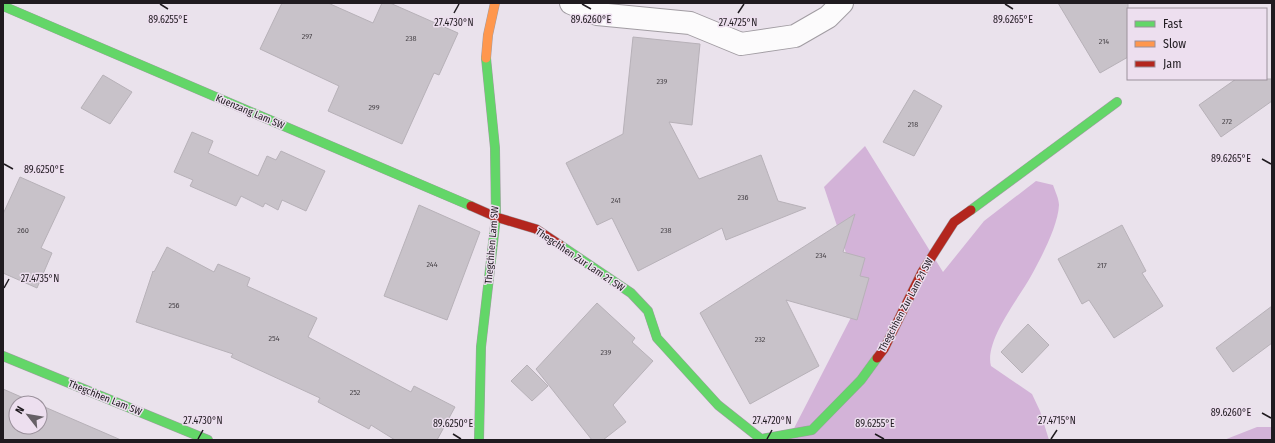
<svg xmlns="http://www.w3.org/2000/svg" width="1275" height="443" viewBox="0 0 1275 443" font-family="'Fira Sans Condensed',sans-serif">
<rect width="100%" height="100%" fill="#eae2ec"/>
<!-- forest -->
<path fill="#d3b3d8" d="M865 146 943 272 984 221 1036 181 1053 185C1055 191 1059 199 1059 205 1058 226 1041 258 1031 276 1019 298 984 341 991 366L1032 394 1040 411 1049 440H788L861 298 824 187Z
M1257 427H1272V440H1224Z"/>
<!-- building -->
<path fill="#c8c2c9" stroke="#b7b1b8" d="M282 3H328L373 23 382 3H390L458 33 439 75 434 73 402 144 328 111 339 86 260 49Z
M1058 3H1128V57L1100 73Z
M633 37 700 44 692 125 669 122 699 179 761 155 778 201 806 208 726 240 722 228 638 271 612 218 597 225 566 163 623 134Z
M103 75 132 92 110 124 81 108Z
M1236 79H1272V101L1221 137 1199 105Z
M914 90 942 106 914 156 883 142Z
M192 132 213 141 208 153 258 176 267 156 276 160 281 151 325 171 306 211 282 200 278 210 265 203 263 207 241 196 236 206 190 186 193 180 174 172Z
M20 177 65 197 41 248 52 253 37 288 3 273V214Z
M419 205 480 232 447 320 384 296Z
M855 214 843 252 865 258 860 276 869 278 857 320 786 300 819 366 750 404 700 313Z
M1122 225 1146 271 1142 273 1163 306 1114 338 1089 300 1082 304 1058 259Z
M167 247 214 272 218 264 250 278 247 286 317 318 308 337 411 392 414 386 455 407 437 440H395L371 425 369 429 318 402 320 398 231 357 233 354 136 322 153 271 154 272Z
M597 303 635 338 632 342 653 361 613 405 626 422 603 440H592L536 369Z
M1272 306V343L1233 372 1216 348Z
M1028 324 1049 345 1022 373 1001 352Z
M527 365 548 386 532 401 511 381Z
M3 389 35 403H16V427H40V405L121 440H3Z"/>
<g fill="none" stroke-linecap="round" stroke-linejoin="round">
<defs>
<path id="street" d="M571 3 597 14 690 23 741 44 795 36 828 17 842 3"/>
<path id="fast" d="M3 6 471 206
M971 210 1117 102
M560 245 631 293 648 311 657 338 718 405 761 439 812 430 861 380 877 358
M3 356 208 440
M479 440 481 347 496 217 495 148 486 58"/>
<path id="slow" d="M486 58 488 35 495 3"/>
<path id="jam" d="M471 206 496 217 536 229 560 245
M877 358 884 349 922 272 954 222 971 210"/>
</defs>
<!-- street casing -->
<use href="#street" stroke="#a19ca2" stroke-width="24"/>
<!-- fast casing -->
<use href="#fast" stroke="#a19ca2" stroke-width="10"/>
<!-- slow casing -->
<use href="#slow" stroke="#a19ca2" stroke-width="10"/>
<!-- jam casing -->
<use href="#jam" stroke="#a19ca2" stroke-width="10"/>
<!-- street -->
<use href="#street" stroke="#fcfbfc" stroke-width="22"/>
<!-- fast -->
<use href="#fast" stroke="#63d668" stroke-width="9"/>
<!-- slow -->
<use href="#slow" stroke="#ff974d" stroke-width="9"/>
<!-- jam -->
<use href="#jam" stroke="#b3261e" stroke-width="9"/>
</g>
<!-- ticks -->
<path fill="none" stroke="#201b20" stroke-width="1.5" d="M160 4 168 9M582 4 591 9M1005 4 1013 9M454 13 459 4M738 13 744 4M1262 159 1271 164M4 164 13 169M4 288 9 279M1262 413 1271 418M453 434 461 439M875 434 884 439M198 439 203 430M767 439 772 430M1051 439 1057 430"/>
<g text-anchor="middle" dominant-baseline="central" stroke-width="3" stroke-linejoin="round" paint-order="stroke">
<!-- number labels -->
<g font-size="8" fill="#4a454a">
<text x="307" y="36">297</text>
<text x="411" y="38">238</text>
<text x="1104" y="41">214</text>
<text x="662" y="81">239</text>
<text x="374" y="107">299</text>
<text x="1227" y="121">272</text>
<text x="913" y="124">218</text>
<text x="743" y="197">236</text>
<text x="616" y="200">241</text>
<text x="23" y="230">260</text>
<text x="666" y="230">238</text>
<text x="821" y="255">234</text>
<text x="432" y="264">244</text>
<text x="1102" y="265">217</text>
<text x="174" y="305">256</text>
<text x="274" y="338">254</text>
<text x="760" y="339">232</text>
<text x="606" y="352">239</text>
<text x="355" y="392">252</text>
</g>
<!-- street labels -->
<g font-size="10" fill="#201b20" stroke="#eddfef">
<text transform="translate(250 112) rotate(23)">Kuenzang Lam SW</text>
<text transform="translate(492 245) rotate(-85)">Thegchhen Lam SW</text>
<text transform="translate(580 260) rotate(34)">Thegchhen Zur Lam 21 SW</text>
<text transform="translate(906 305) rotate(-62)">Thegchhen Zur Lam 21 SW</text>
<text transform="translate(105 398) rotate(22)">Thegchhen Lam SW</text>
</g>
</g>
<g font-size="10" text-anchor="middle" fill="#201b20" stroke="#eddfef" stroke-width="3" stroke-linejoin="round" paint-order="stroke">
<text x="168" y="23">89.6255°E</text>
<text x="591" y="23">89.6260°E</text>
<text x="1013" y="23">89.6265°E</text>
<text x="454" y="26">27.4730°N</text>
<text x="738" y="26">27.4725°N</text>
<text x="1231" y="162">89.6265°E</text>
<text x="44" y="173">89.6250°E</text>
<text x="40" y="282">27.4735°N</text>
<text x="1231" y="416">89.6260°E</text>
<text x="203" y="424">27.4730°N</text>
<text x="772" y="424">27.4720°N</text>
<text x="1057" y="424">27.4715°N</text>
<text x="453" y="427">89.6250°E</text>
<text x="875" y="427">89.6255°E</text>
</g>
<!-- border -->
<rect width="1275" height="443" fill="none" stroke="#201b20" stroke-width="8"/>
<!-- legend -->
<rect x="1127" y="8" width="140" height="72" fill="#eddfef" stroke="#9b919c"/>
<rect x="1135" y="21" width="20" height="6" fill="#63d668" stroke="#9b919c"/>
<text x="1163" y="28" font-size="12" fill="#201b20">Fast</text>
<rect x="1135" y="41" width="20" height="6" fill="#ff974d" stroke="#9b919c"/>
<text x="1163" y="48" font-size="12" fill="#201b20">Slow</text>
<rect x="1135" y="61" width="20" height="6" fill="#b3261e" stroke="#9b919c"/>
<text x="1163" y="68" font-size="12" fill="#201b20">Jam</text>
<!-- north arrow -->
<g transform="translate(28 415) rotate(301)"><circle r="19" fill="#eddfef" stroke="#9b919c"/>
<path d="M0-3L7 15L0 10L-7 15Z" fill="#676167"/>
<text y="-6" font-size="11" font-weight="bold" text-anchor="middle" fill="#201b20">N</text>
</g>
</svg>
